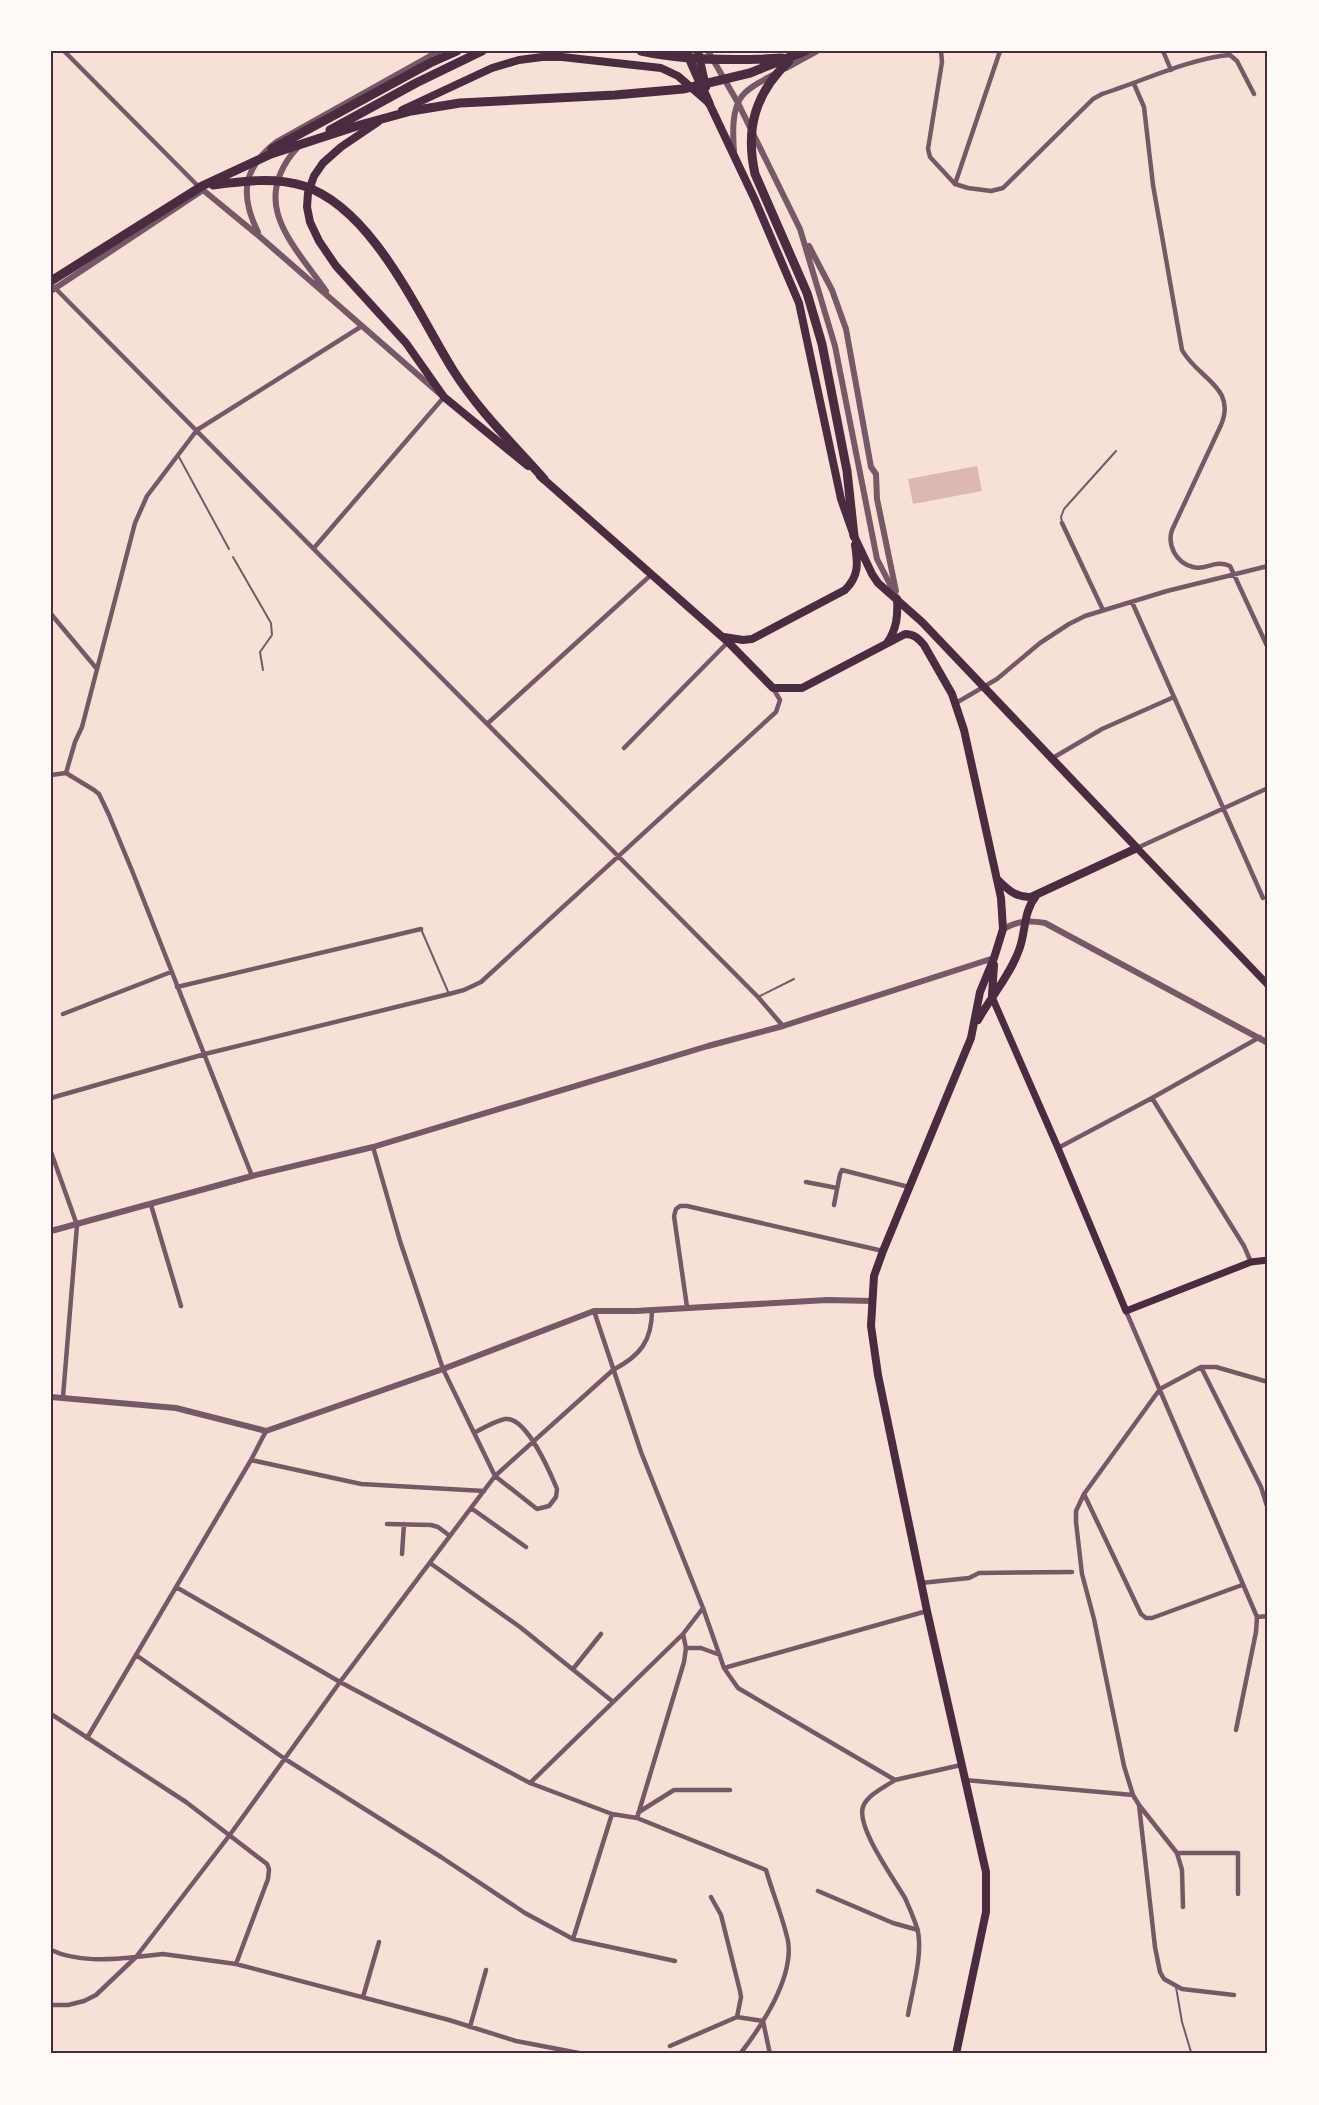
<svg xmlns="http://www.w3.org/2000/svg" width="1319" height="2105" viewBox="0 0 1319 2105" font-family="Helvetica,sans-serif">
<rect width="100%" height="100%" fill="#f7e1d7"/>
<!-- water -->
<path fill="#dcb8b0" d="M977 466 982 491 913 504 908 479Z"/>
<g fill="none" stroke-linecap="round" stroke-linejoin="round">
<!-- service -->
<path stroke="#755966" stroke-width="2" d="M179 457 229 549
M1062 523 1061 517 1064 509 1116 451
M233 557 271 623 272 635 260 652 263 670
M421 929 449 994
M758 997 794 979
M1176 1987 1182 2022 1191 2052"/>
<!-- minor -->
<path stroke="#755966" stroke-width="4.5" d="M64 51 200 188
M941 51 942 62 928 149 930 157 955 184 968 188 991 191 1003 188 1093 99 1102 94C1140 82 1191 58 1230 55L1237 61 1254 94
M1163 51 1171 70
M1134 84 1144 107 1153 185 1182 350C1198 379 1237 387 1221 425L1172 530C1167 545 1176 563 1193 567 1206 571 1214 559 1230 566L1268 648
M955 184 1000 51
M54 287 618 856 758 997 783 1026
M1062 523 1103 610
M314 548 444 397
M1132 602 1263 898
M51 614 97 669
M956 703 997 679 1040 643 1069 624 1085 616 1167 591 1268 566
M487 724 652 574
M624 748 728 642
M1051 759 1102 729 1174 697
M66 773 75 742 82 727 135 523 147 496 197 430 362 326
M66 773 94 790 99 794 109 815 133 873 252 1176
M51 775 66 773
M1137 848 1268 788
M177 987 421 929
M63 1014 171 972
M51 1098 205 1054 449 994 464 990 481 982 776 712 780 700 773 688
M1152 1098 1244 1246 1251 1262
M373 1147 400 1241 443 1369 495 1476 537 1509 549 1506 556 1497 557 1489C550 1472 526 1416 505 1419 495 1421 483 1428 474 1433
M1058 1148 1152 1098 1260 1037
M51 1152 77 1225 63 1397
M806 1182 837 1188
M151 1205 181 1306
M834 1205 840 1174 842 1170 909 1187
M687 1307 674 1216 676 1209 680 1206H687L883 1251
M594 1311 641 1452 703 1608 724 1668 738 1688 895 1780 961 1765
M1126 1311 1257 1617 1256 1632 1236 1730
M1201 1367 1261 1487 1268 1509
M251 1460 361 1484 484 1491
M1084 1494 1141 1614 1146 1618H1152L1242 1585
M471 1508 526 1547
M387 1524 431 1525 438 1527 450 1536
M402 1554 404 1524
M430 1563 520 1627 612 1701
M921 1583 969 1578 979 1573 1072 1572
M176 1587 340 1682 530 1783 612 1814 637 1818 766 1870C773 1894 783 1918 788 1941 794 1978 761 2027 740 2054
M1257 1617 1268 1616
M686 1648H701L720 1655
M136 1655 285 1759 441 1857 525 1913 573 1939 675 1961
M724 1668 927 1611
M573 1669 601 1634
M51 1714 186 1802 267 1864 269 1869 268 1879 236 1964
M87 1738 251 1460 266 1431
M895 1780C885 1787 867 1795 863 1807 856 1827 894 1879 905 1898 909 1907 914 1918 917 1928 924 1951 912 1991 908 2015
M965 1780 1133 1795
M530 1783 683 1634 703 1608
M1139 1805 1155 1947 1160 1972 1164 1979 1182 1989 1234 1995
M639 1812 674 1790H730
M637 1818 684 1662 686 1648 683 1634
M1177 1853H1238V1894
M818 1891 893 1923 918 1930
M711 1897 721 1915 740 1991 741 1997 737 2017 763 2021 770 2054
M1183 1907 1182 1870 1177 1853 1139 1805 1133 1795 1124 1766 1094 1619 1082 1574 1076 1522V1511L1084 1494 1160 1389 1201 1367H1216L1268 1382
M573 1939 612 1814
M51 1950C77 1962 108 1960 136 1957L229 1836 340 1682 495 1476 613 1370C640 1356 652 1341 652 1310
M363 1997 379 1942
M51 2005H68L84 2001 96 1995 136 1957 163 1954 236 1964 449 2020 516 2041 584 2054
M470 2027 486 1970
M670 2046 737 2017"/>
<!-- tertiary -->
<path stroke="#755966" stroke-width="6" d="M708 51 738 103 800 229 835 346 877 559 897 598
M786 68 817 51
M297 148C248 203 293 244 326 291
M734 153C733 136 731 110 742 96 750 86 764 80 775 74
M258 232C239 194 243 167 278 141L439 51
M809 246 832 290 846 329 871 467 876 474 877 499 896 591
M51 291 203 190 259 236 440 394
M1003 929C1018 921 1028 920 1045 923L1268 1043
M51 1231 252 1176 373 1147 708 1046 783 1026 994 958
M51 1397 176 1408 266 1431 443 1369 594 1311H636L827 1300 872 1301"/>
<!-- secondary -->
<path stroke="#4a2c40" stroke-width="7" d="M1137 848 1268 985
M992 997 1058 1148 1126 1311 1251 1262 1268 1260"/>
<!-- primary -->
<path stroke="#4a2c40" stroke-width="8" d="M698 51 706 87
M402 110 492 68 519 60 542 57H562L661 68 678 76 709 103 755 200 799 303 841 499 854 536 872 574 878 583 922 622 1137 848 1031 897C1016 898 1007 889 997 879
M378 122 341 147 323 163 314 176 308 193 307 207 310 222 319 241 336 266 406 343 444 397 528 466
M540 476 728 642 773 688H802L905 634C914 634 918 638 924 645L952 694 964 730 1001 898 1003 929 994 958 980 992 971 1038 883 1251 874 1276 871 1326 878 1375 927 1611 986 1872V1912L956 2054
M724 637 743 640 752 639 845 590C859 576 858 564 855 545
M887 643C897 629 898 615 897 599
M992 995 994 965
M978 1020C991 997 1010 975 1019 950 1026 932 1023 912 1036 896"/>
<!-- motorway -->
<path stroke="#4a2c40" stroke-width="9" d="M641 51C687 61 734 61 782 58
M686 51 709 103
M789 61C755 93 745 129 755 174L807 293 822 344 847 471 854 536
M330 130 416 83 482 51
M272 149 430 63 457 51
M213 185C243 181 275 177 304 186 373 209 417 312 453 370 478 410 513 444 544 479
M51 281 202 186 271 154 360 125 411 111 460 103 615 95 683 89 750 73 805 51"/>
</g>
<!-- border -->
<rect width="1319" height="2105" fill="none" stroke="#fffaf5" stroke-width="105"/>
<rect x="52" y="52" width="1214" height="2000" fill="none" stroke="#4a2c40" stroke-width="2"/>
</svg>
